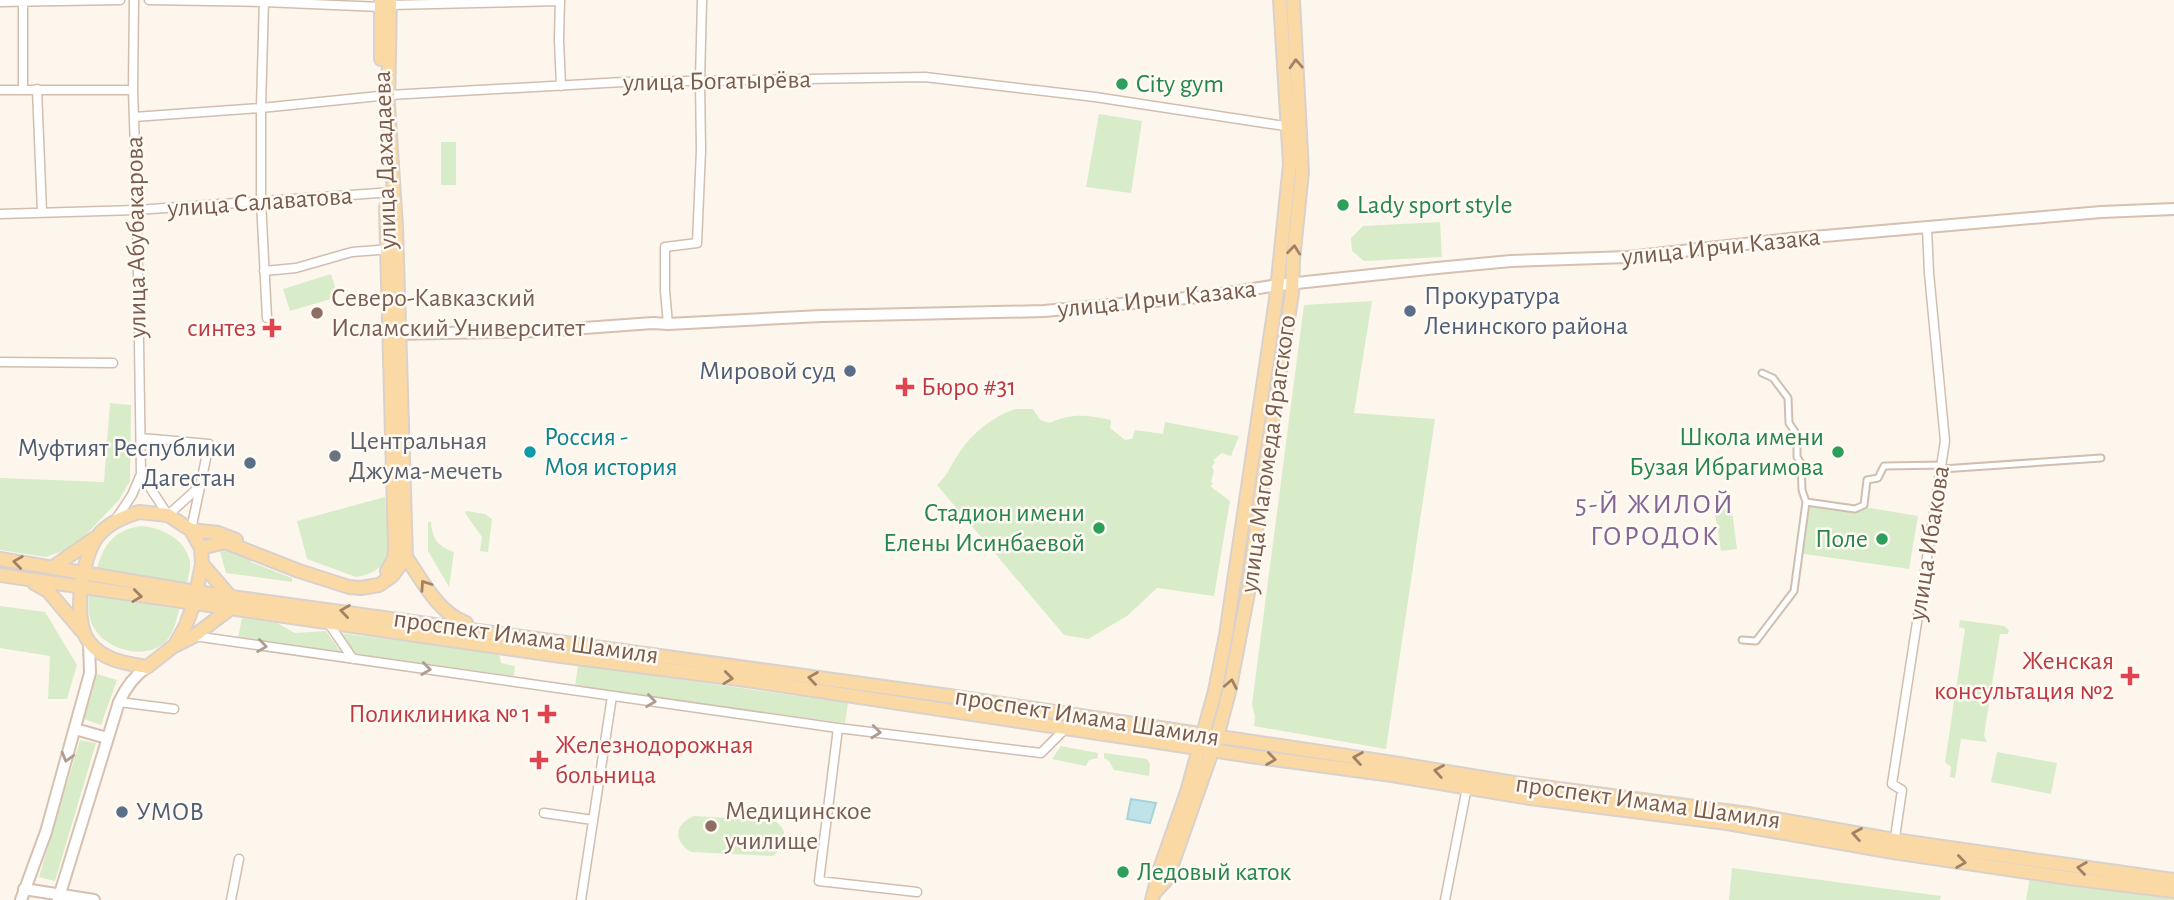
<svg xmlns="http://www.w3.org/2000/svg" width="2174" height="900" viewBox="0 0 2174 900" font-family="'Alegreya Sans',sans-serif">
<rect width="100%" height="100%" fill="#fdf6ec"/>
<!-- green -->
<path fill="#d8ecc9" d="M1099 114 1142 121 1131 193 1086 187Z
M441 142H456V185H441Z
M1440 222 1442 257 1364 261 1352 251 1351 238 1363 226Z
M331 274 338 297 290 311 283 289Z
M1372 301 1354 413 1435 419 1386 749 1254 726 1255 717 1252 704 1304 305Z
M110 403 131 405 130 481 119 500 81 540 65 550 46 557 0 550V478L104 482Z
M1015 409H1033L1040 420 1050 423C1071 413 1087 415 1111 420L1110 428 1125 440 1132 439 1135 430 1163 434 1165 422 1239 436 1231 456 1222 453 1213 460 1215 463 1212 466 1214 472 1211 481 1213 484 1210 486 1230 501 1214 596 1157 588 1127 616 1088 639 1064 635 937 485C949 474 950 466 959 453 973 432 992 417 1015 409Z
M385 497C386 512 391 547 385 560 380 571 367 575 356 577L307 559 297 521Z
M1804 497 1918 516 1909 569 1798 553Z
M1731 503 1737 549 1721 551 1714 506Z
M466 511 485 514 492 519 488 552 480 551 482 537 465 513Z
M428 522H431C432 538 438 547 454 552L449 587 428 551Z
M142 526C162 528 185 539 190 561 191 569 188 577 187 584L97 569C103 545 115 529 142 526Z
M227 547 250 556 251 562 292 578V582L226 573 219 548Z
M89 595 179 609C177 618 175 628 170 636 153 663 108 652 94 628 88 618 88 607 89 595Z
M0 606 45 612 77 665 67 699H48L50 656 0 648Z
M242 618 277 623 295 633 326 631 341 652 238 638Z
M1960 620 2004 626 2009 630 2008 634H2000L1984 735 1987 742 1961 739 1955 778 1950 777 1951 767 1945 762 1965 629 1959 627Z
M339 633 499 653 501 663 515 666 514 676 355 654Z
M578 665 848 703 845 723 575 686Z
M97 674 117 680 101 725 84 719Z
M80 740 96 743 55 881 39 877Z
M1061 746 1098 753V758L1089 760 1086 766 1052 759Z
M1997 752 2057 763 2051 794 1991 782Z
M1104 753 1147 759 1150 764 1149 776 1114 770 1109 761 1104 758Z
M694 816 775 821C790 831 786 846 773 856L691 852C673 841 674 824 694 816Z
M1732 868 1941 896 1940 900H1729Z
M2030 877 2174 897V900H2026Z"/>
<!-- water -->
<path fill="#bfe3e8" stroke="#a5d3da" stroke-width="2" d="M1131 799 1156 803 1150 823 1127 819Z"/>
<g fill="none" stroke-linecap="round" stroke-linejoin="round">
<defs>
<path id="pedestrian" d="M1762 373 1773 378 1788 398 1789 423 1797 435V457L1801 463 1802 490 1806 502
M1942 469 2101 458
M1742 640 1756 641 1794 591 1806 502 1855 509 1864 505 1867 480 1878 478 1884 466 1943 465"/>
<path id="minor" d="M149 0 264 2 381 7 390 5 560 1
M264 0 261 108V201L267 318
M560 0 559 40 561 86
M0 2 120 0
M23 89V0
M37 89 42 212
M0 90H133
M134 117 261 108 389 95 623 82 925 77 1095 97 1291 127
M0 214 137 210 393 192
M264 271 296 268 352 252 392 249
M668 324 665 291V247L697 243 701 150 700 81 702 0
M0 362 113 363
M141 438 209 444 191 530
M141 474 168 515 199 487
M116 519 132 495 141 474 137 210 133 90 134 0
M327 621 353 659
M194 636 838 728 1041 753 1066 728
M119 702 174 709
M838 728 819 881 917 892
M544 813 593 820
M1894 844 1902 790 1892 784 1945 441 1929 273 1927 228
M231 900 239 859
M581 900 612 696
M1445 900 1467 787"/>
<path id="secondary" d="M391 334 543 331 653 323 668 324 821 316 1044 311 1209 296 1278 285 1437 268 1511 261 1628 257 1790 239 2101 212 2174 209
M75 729 107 738
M24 889 94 900
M21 900 46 832 90 673 89 643
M58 900 119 702C126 687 134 676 147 667"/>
<path id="primary" d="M381 59V0
M386 207 395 547 394 559 387 571
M139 512 168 515 191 530 201 548 202 564 194 603 186 625 175 645 147 667C125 663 104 661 89 642 72 620 82 557 97 537 108 523 123 517 139 512Z
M191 530 218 533 236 540
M201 548 225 542 299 571 349 587 361 588 379 585 392 576 406 557 396 226 388 104 390 0
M406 557C422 580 438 613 466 623
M0 559 196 592 949 696 1393 763 1514 783 1748 814 1894 840 2174 880
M202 564 229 595
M53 567 95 538
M0 575 554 655 746 680 1251 756 1392 775 1530 798 1727 823 1893 852 2069 878 2174 891
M34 583 48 591 82 631
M176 645 194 636 231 608
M1155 892 1167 879 1217 737 1229 692 1248 593 1259 507 1292 293 1293 260 1302 172 1293 0
M1152 900 1160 869 1187 792 1215 691 1226 635 1276 299 1290 164 1280 0"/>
</defs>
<!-- pedestrian casing -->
<use href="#pedestrian" stroke="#d1beb0" stroke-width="9"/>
<!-- minor casing -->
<use href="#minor" stroke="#d1beb0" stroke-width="11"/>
<!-- secondary casing -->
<use href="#secondary" stroke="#d6c0b0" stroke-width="14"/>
<!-- primary casing -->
<use href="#primary" stroke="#dad1cd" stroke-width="16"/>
<!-- pedestrian -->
<use href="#pedestrian" stroke="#fff" stroke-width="5"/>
<!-- minor -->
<use href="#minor" stroke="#fff" stroke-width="8"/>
<!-- secondary -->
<use href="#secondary" stroke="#fff" stroke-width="10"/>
<!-- primary -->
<use href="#primary" stroke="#fbd9a5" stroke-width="12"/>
</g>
<!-- one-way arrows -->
<defs><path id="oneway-chevron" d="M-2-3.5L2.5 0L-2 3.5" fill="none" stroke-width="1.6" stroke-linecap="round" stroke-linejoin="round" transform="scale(1.75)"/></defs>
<g stroke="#a18267">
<use href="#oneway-chevron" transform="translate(1296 64) rotate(-93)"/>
<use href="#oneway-chevron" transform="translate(1294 250) rotate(-84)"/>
<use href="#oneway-chevron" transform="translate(18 562) rotate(-172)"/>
<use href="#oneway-chevron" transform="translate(425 585) rotate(-124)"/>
<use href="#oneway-chevron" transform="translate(137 596) rotate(7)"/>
<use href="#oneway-chevron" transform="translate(345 611) rotate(-172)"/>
<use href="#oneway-chevron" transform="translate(728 678) rotate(7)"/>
<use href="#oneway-chevron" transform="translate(813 678) rotate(-172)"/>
<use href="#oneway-chevron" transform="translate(1231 684) rotate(-79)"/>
<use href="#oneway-chevron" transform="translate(1358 758) rotate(-171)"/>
<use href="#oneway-chevron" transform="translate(1271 759) rotate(8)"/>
<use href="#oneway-chevron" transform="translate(1439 771) rotate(-170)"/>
<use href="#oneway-chevron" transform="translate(1857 834) rotate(-170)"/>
<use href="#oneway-chevron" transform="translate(1961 862) rotate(8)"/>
<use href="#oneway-chevron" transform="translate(2082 868) rotate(-172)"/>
</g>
<g stroke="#af9d94">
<use href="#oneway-chevron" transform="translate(262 646) rotate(8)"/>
<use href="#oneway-chevron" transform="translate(426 669) rotate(8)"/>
<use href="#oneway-chevron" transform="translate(651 701) rotate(8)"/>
<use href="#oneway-chevron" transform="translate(876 732) rotate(6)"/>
<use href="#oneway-chevron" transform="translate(67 757) rotate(106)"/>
</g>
<!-- markers -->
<g fill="#2e9e5b" stroke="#fffaf3" stroke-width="2.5">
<circle cx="1122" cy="84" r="7"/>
<circle cx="1343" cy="205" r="7"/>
<circle cx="1838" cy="452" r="7"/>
<circle cx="1099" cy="528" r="7"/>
<circle cx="1882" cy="539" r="7"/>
<circle cx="1123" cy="872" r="7"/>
</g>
<g fill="#5c6f8a" stroke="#fffaf3" stroke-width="2.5">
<circle cx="1410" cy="311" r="7"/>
<circle cx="850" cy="371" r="7"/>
<circle cx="250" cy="463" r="7"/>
<circle cx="122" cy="812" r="7"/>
</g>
<g fill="#8d6e63" stroke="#fffaf3" stroke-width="2.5">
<circle cx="317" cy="313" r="7"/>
<circle cx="711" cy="826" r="7"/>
</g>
<g fill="#e0444e" stroke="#fffaf3" stroke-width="2.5">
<path d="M268.5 317.5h7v7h7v7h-7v7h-7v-7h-7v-7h7z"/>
<path d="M901.5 376.5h7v7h7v7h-7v7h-7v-7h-7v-7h7z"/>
<path d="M2126.5 665.5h7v7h7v7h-7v7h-7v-7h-7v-7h7z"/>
<path d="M543.5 703.5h7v7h7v7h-7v7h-7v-7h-7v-7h7z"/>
<path d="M535.5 749.5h7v7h7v7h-7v7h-7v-7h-7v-7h7z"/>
</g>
<circle fill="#0f9aa8" stroke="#fffaf3" stroke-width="2.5" cx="530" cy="452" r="7"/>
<circle fill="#6b7280" stroke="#fffaf3" stroke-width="2.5" cx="335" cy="456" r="7"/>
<g text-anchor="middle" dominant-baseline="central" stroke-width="5" stroke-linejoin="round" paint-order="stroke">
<!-- street labels -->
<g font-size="26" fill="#7a5c4d" stroke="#fffaf3">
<text transform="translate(717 81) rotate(-1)">улица Богатырёва</text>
<text transform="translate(385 160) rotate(-92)">улица Дахадаева</text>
<text transform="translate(260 202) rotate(-4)">улица Салаватова</text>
<text transform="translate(136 237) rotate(-91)">улица Абубакарова</text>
<text transform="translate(1721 247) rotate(-6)">улица Ирчи Казака</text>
<text transform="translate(1157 299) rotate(-6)">улица Ирчи Казака</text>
<text transform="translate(1268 454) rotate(-82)">улица Магомеда Ярагского</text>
<text transform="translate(1929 543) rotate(-81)">улица Ибакова</text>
<text transform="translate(526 637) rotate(8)">проспект Имама Шамиля</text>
<text transform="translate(1087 717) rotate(9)">проспект Имама Шамиля</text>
<text transform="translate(1648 802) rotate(8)">проспект Имама Шамиля</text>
</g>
<!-- leisure labels -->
<g font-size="26" fill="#27864d" stroke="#fffaf3" text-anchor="start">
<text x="1136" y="84">City gym</text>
<text x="1357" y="205">Lady sport style</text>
<text x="1824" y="437" text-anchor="end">Школа имени<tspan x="1824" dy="30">Бузая Ибрагимова</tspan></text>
<text x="1085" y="513" text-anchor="end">Стадион имени<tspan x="1085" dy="30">Елены Исинбаевой</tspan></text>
<text x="1868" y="539" text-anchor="end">Поле</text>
<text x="1137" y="872">Ледовый каток</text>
</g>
<!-- service labels -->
<g font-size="26" fill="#4e5e75" stroke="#fffaf3" text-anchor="start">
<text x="1424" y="296">Прокуратура<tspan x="1424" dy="30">Ленинского района</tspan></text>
<text x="836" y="371" text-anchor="end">Мировой суд</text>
<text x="236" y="448" text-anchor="end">Муфтият Республики<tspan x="236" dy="30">Дагестан</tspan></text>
<text x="136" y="812">УМОВ</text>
</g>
<!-- education labels -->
<g font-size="26" fill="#785e54" stroke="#fffaf3" text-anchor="start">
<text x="331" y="298">Северо-Кавказский<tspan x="331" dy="30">Исламский Университет</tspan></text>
<text x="725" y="811">Медицинское<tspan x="725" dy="30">училище</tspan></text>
</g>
<!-- health labels -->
<g font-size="26" fill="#be3a42" stroke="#fffaf3" text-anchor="end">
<text x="256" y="328">синтез</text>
<text x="921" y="387" text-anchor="start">Бюро #31</text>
<text x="2114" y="661">Женская<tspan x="2114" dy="30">консультация №2</tspan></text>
<text x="531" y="714">Поликлиника № 1</text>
<text x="555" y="745" text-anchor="start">Железнодорожная<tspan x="555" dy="30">больница</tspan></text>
</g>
<!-- culture labels -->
<g font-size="26" fill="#0d838f" stroke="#fffaf3" text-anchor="start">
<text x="544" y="437">Россия -<tspan x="544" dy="30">Моя история</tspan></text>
</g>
<!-- worship labels -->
<g font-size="26" fill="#5b616d" stroke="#fffaf3" text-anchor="start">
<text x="349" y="441">Центральная<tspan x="349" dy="30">Джума-мечеть</tspan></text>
</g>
<!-- neighbourhood labels -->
<g font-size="28" letter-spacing="2" fill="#846695" stroke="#fffaf3">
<text x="1655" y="505">5-Й ЖИЛОЙ<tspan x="1655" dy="32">ГОРОДОК</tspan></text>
</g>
</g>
</svg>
